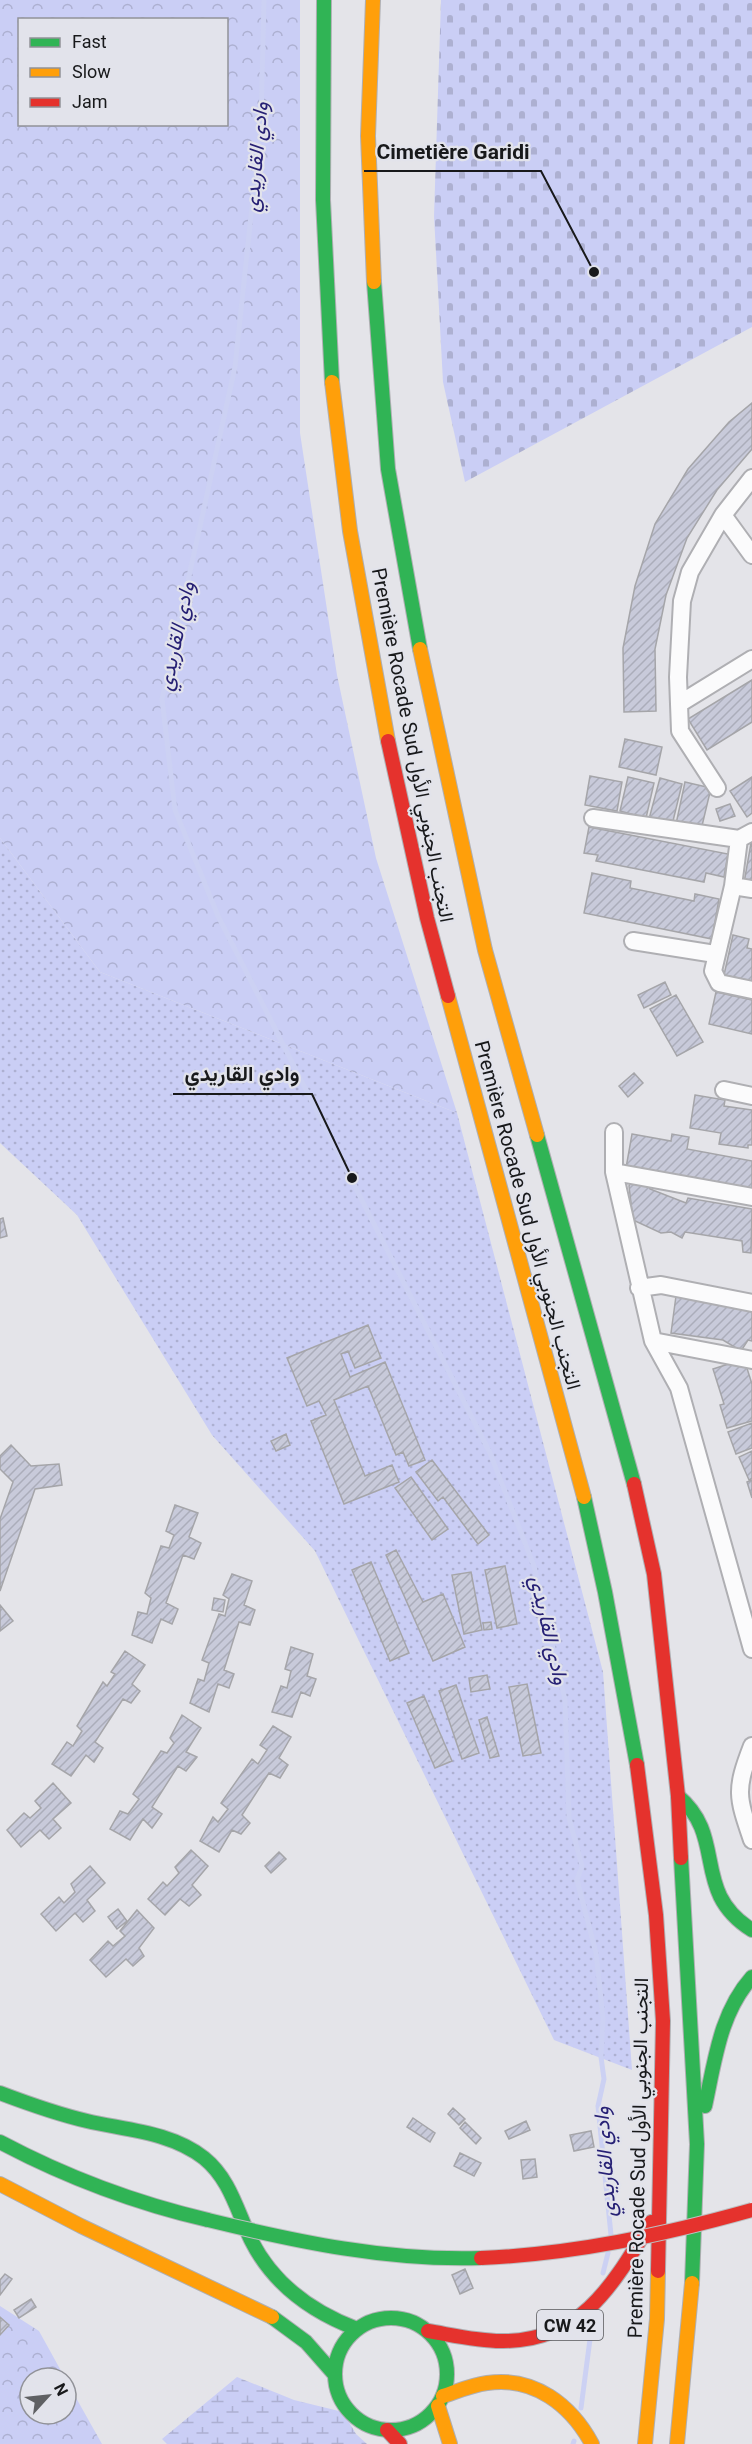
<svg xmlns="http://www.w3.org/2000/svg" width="752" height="2444" viewBox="0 0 752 2444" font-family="Roboto,Vazirmatn,sans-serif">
<defs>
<pattern id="grass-dots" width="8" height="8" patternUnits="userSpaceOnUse" patternTransform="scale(1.5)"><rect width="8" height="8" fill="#cacef5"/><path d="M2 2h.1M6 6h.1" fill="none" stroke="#adb0d1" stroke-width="1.8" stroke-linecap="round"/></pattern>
<pattern id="forest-crowns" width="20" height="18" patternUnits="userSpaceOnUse" patternTransform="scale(1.5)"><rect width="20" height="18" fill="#cacef5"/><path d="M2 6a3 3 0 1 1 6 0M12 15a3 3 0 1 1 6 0" fill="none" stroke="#adb0d1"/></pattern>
<pattern id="wetland-marsh" width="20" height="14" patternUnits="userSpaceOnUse" patternTransform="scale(1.5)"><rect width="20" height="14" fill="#cacef5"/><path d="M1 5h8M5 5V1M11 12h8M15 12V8" fill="none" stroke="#adb0d1"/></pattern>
<pattern id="cemetery-stones" width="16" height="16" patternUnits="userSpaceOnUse" patternTransform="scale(1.5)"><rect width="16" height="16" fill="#cacef5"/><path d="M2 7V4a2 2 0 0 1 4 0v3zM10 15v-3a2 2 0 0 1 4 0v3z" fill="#adb0d1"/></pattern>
<pattern id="building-hatch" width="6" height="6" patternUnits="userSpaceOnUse" patternTransform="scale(1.5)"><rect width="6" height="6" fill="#c8cada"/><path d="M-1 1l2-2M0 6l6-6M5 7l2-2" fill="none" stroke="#abadba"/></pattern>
</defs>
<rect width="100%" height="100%" fill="#e4e4e9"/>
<!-- grass -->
<path fill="url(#grass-dots)" d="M0 838 100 972 457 1113 603 1672 632 2070 554 2040 315 1551 212 1435 77 1215 0 1143Z"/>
<!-- forest -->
<path fill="url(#forest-crowns)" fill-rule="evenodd" d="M0 0H300V433L337 675 376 858 457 1113 100 972 0 838ZM20 20H226V124H20Z
M0 2306 39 2331 65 2378H30V2414H66V2380L102 2444H0Z"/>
<!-- wetland -->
<path fill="url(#wetland-marsh)" d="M237 2377 294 2400 343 2412 356 2434 367 2444H167L162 2439Z"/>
<!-- cemetery -->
<path fill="url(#cemetery-stones)" d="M441 0H752V327L465 482 443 382 434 216Z"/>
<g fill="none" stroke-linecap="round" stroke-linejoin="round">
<!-- stream -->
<path stroke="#ccd1f3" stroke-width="5" d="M264 0 261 121 235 367 162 699 175 810 218 916 490 1453 534 1566 565 1700 569 1818 582 1866 577 1880 596 1953 603 2018 601 2057 604 2079 598 2106 611 2235
M603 2273 608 2253
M581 2408 592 2324
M573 2444 574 2441"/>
</g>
<!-- building -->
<path fill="url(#building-hatch)" stroke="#a5a5a9" stroke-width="1.5" d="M752 403V449L717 490 687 538 666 595 655 649 656 711 624 712 623 648 635 586 655 524 688 469 729 422Z
M752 680V722L707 750 688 719Z
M625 739 662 747 656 775 619 767Z
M590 776 622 782 617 811 585 805Z
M628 777 654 783 646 818 620 811Z
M752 777V813L747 817 730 791Z
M660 778 682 784 672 825 649 819Z
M685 782 711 788 701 830 676 824Z
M730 804 735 816 720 821 716 809Z
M589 827 728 854 724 877 706 873 704 882 596 861 598 855 584 853Z
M751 843H752V885L744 883Z
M592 873 631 881 630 888 694 901 695 894 719 899 712 939 584 913Z
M733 935 749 939 747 948 752 949V981L724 975Z
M665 982 671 995 644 1008 638 995Z
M716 992 752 1000V1034L709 1024Z
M676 995 703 1042 677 1056 650 1009Z
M634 1073 643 1083 628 1097 619 1086Z
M695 1095 725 1100 724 1106 752 1110V1145H748V1148L719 1144 721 1133 690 1128Z
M632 1134 671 1141 672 1134 689 1137 687 1149 752 1161V1191L626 1168Z
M633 1179 649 1182 650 1189 686 1203 688 1198 752 1209 751 1253 743 1252 742 1241 685 1232 682 1238 671 1232 661 1233 633 1220 629 1186Z
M3 1218 7 1236 0 1238V1219Z
M676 1296 752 1309V1341L748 1340 741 1351 723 1340 671 1333Z
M368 1325 381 1358 355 1368 348 1351 341 1354 350 1377 385 1362 425 1460 409 1466 403 1452 396 1455 368 1386 334 1400 365 1476 392 1465 399 1482 344 1504 311 1421 326 1415 319 1401 307 1406 287 1358Z
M744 1359 752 1384V1421L727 1428 720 1405 724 1404 713 1369Z
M752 1423V1448L736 1454 728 1432Z
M286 1434 290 1445 276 1451 271 1441Z
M11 1445 31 1466 59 1464 62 1485 35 1489 0 1591V1519L13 1482 0 1469V1456Z
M752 1451V1478L749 1480 739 1457Z
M432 1460 489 1535 478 1544 443 1497 438 1501 416 1472Z
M411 1477 448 1529 432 1540 395 1488Z
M752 1480V1498L747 1482Z
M175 1505 198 1513 189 1537 201 1543 194 1559 183 1555 166 1603 178 1609 172 1624 161 1619 152 1643 132 1635 138 1612 147 1614 151 1598 145 1593 161 1546 169 1548 174 1535 166 1531Z
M396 1550 423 1602 443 1594 465 1647 433 1661 386 1555Z
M371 1562 409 1653 390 1661 352 1570Z
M505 1566 517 1624 497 1628 485 1570Z
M471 1572 482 1630 464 1634 452 1575Z
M232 1574 252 1581 244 1605 255 1610 250 1625 239 1622 224 1670 234 1674 229 1688 218 1684 209 1712 190 1703 198 1679 204 1681 209 1663 202 1660 219 1614 225 1616 229 1599 223 1595Z
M214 1598 225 1600 223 1612 212 1610Z
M0 1605 13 1621 0 1631Z
M491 1622 492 1629 484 1630 483 1623Z
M291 1647 313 1654 307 1676 316 1679 310 1696 301 1692 292 1717 272 1712 281 1686 287 1688 291 1671 285 1669Z
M125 1651 145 1665 132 1684 140 1691 131 1703 123 1699 95 1742 103 1748 94 1762 86 1755 71 1776 52 1764 67 1742 73 1746 82 1731 77 1726 103 1682 107 1686 115 1674 111 1672Z
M487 1675 490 1689 471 1692 469 1678Z
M527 1684 541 1753 523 1756 509 1687Z
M456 1685 479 1753 462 1759 439 1691Z
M424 1696 452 1761 435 1768 407 1703Z
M182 1715 201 1728 186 1752 197 1757 186 1771 178 1766 152 1807 162 1814 152 1828 143 1819 130 1840 110 1829 120 1811 128 1814 139 1799 133 1794 161 1751 167 1753 174 1743 170 1738Z
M487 1717 499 1756 490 1758 479 1720Z
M273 1726 291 1737 279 1758 288 1765 280 1778 269 1773 242 1815 250 1823 241 1834 232 1830 219 1852 200 1841 213 1817 218 1822 228 1809 221 1803 252 1759 258 1764 267 1750 260 1745Z
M53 1783 71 1803 53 1819 61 1828 49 1839 40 1830 21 1847 7 1830 24 1813 30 1818 41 1808 35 1801Z
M191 1850 208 1866 192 1885 201 1895 189 1906 180 1899 165 1915 148 1899 163 1882 167 1886 179 1873 175 1867Z
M279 1852 286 1859 271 1873 265 1866Z
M90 1866 105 1883 87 1900 95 1911 83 1922 75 1913 56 1931 41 1914 59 1897 64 1903 75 1892 71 1884Z
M118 1909 127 1921 117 1929 108 1917Z
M137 1910 154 1928 139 1948 144 1956 133 1966 126 1959 106 1977 90 1960 108 1941 113 1946 125 1936 120 1931Z
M453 2108 465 2119 459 2125 448 2114Z
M413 2118 435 2133 430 2142 407 2127Z
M526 2121 530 2130 509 2139 505 2131Z
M465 2122 481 2138 476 2144 460 2128Z
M591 2131 594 2147 574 2151 570 2135Z
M460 2153 481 2163 474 2176 454 2166Z
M535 2159 537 2177 523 2179 521 2160Z
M465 2269 473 2288 460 2294 452 2275Z
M5 2274 12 2279 0 2295V2280Z
M31 2299 36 2307 19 2318 14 2310Z
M0 2317 9 2325 0 2335Z"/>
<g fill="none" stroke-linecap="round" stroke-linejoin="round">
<defs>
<path id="street" d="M752 478 723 515 752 555
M679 704 752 659
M717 788 680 731 678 677 682 601 690 572 723 515
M593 818 739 839 752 832
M739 839 733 886 713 971 719 983 752 990
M733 886 752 889
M633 941 715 954
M724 1090 752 1096
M614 1132V1172L653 1341 679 1388 752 1649
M614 1172 752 1197
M639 1288 661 1285 752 1303
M653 1341 752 1360
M752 1746C735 1790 737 1796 752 1840"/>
<path id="fast" d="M324 0 323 200 332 382
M374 282 388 469 420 649
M537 1135 634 1484
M584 1497 605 1592 637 1765
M678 1796C728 1838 690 1891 752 1930
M681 1858 697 2144 692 2283
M0 2093C29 2104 57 2114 87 2121 126 2130 171 2132 204 2158 230 2179 237 2211 251 2240 273 2284 312 2312 357 2329
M705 2106C715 2060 720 2013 752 1977
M0 2142C66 2177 135 2203 208 2220
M272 2317 306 2342 335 2375
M335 2374a56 56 0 1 1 112 0a56 56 0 1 1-112 0Z"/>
<path id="slow" d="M373 0 368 136 374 282
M332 382 350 531 388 741
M420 649 485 950 537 1135
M448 996 584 1497
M0 2184 81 2226 272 2317
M443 2396C458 2391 472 2385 487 2383 534 2376 571 2405 592 2444
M438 2406 450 2444
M645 2444 657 2319 658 2271
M677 2444 692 2283"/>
<path id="jam" d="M388 741 427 918 448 996
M634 1484 654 1574 678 1796 681 1858
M637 1765 656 1915 663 2021 658 2271
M428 2331C452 2335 477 2341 501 2341 582 2342 614 2283 651 2222
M387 2430 400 2444"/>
</defs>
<!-- street casing -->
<use href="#street" stroke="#afafb3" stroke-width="20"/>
<!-- fast casing -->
<use href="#fast" stroke="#afafb3" stroke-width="16"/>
<!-- slow casing -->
<use href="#slow" stroke="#afafb3" stroke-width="16"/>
<!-- jam casing -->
<use href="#jam" stroke="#afafb3" stroke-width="16"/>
<!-- street -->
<use href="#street" stroke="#fbfbfc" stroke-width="16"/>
<!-- fast -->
<use href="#fast" stroke="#30b455" stroke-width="14"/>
<!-- slow -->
<use href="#slow" stroke="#ff9f0a" stroke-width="14"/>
<!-- jam -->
<use href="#jam" stroke="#e5322d" stroke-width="14"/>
<defs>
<path id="fast-bridge" d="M208 2220C298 2242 388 2261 481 2258"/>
<path id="jam-bridge" d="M481 2258C574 2254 663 2235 752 2210"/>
</defs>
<!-- fast-bridge casing -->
<use href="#fast-bridge" stroke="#bebfc1" stroke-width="16" stroke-linecap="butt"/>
<!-- jam-bridge casing -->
<use href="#jam-bridge" stroke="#bebfc1" stroke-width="16" stroke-linecap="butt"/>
<!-- fast-bridge -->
<use href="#fast-bridge" stroke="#30b455" stroke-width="14"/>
<!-- jam-bridge -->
<use href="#jam-bridge" stroke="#e5322d" stroke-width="14"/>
</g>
<g text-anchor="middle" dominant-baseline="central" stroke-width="4.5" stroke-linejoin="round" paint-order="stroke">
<!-- shield labels -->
<rect fill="#e2e3eb" stroke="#555659" stroke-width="1.5" x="537" y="2310" width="66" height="30" rx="4.5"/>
<g font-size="18" font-weight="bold" fill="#18191b">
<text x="570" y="2325">CW 42</text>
</g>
<!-- street labels -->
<g font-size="20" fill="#18191b" stroke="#e2e3eb">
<text transform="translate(413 745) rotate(79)">Première Rocade Sud التجنب الجنوبي الأول</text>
<text transform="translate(528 1215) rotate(75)">Première Rocade Sud التجنب الجنوبي الأول</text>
<text transform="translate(638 2158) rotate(-89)">Première Rocade Sud التجنب الجنوبي الأول</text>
</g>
<!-- water labels -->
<g font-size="21" font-style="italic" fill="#272175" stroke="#e2e3eb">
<text transform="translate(256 157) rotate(-85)">وادي القاريدي</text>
<text transform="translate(176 636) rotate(-78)">وادي القاريدي</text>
<text transform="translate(549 1630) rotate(77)">وادي القاريدي</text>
<text transform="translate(605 2162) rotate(-94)">وادي القاريدي</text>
</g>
</g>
<!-- callouts -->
<path fill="none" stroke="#18191b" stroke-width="2" d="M594 272L541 171H364M352 1178L312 1094H173"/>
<g fill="#18191b" stroke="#e2e3eb" stroke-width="2">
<circle cx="594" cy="272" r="6"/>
<circle cx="352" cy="1178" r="6"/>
</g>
<g font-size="21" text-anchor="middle" font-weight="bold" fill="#18191b" stroke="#e2e3eb" stroke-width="4.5" stroke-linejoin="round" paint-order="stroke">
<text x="453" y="159">Cimetière Garidi</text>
<text x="242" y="1081">وادي القاريدي</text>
</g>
<!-- legend -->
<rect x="18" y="18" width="210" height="108" fill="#e2e3eb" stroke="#919298" stroke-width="1.5"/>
<rect x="30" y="38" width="30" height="9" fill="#30b455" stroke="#919298" stroke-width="1.5"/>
<text x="72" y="48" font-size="18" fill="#18191b">Fast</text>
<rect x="30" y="68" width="30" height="9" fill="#ff9f0a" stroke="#919298" stroke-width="1.5"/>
<text x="72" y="78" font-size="18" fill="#18191b">Slow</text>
<rect x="30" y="98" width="30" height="9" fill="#e5322d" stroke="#919298" stroke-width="1.5"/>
<text x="72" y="108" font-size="18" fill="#18191b">Jam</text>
<!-- north arrow -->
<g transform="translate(48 2396) rotate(63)"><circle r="28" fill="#e2e3eb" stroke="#919298" stroke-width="1.5"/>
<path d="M0-4.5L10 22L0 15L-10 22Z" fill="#5f6063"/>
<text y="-9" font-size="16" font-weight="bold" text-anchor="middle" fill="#18191b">N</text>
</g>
</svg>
